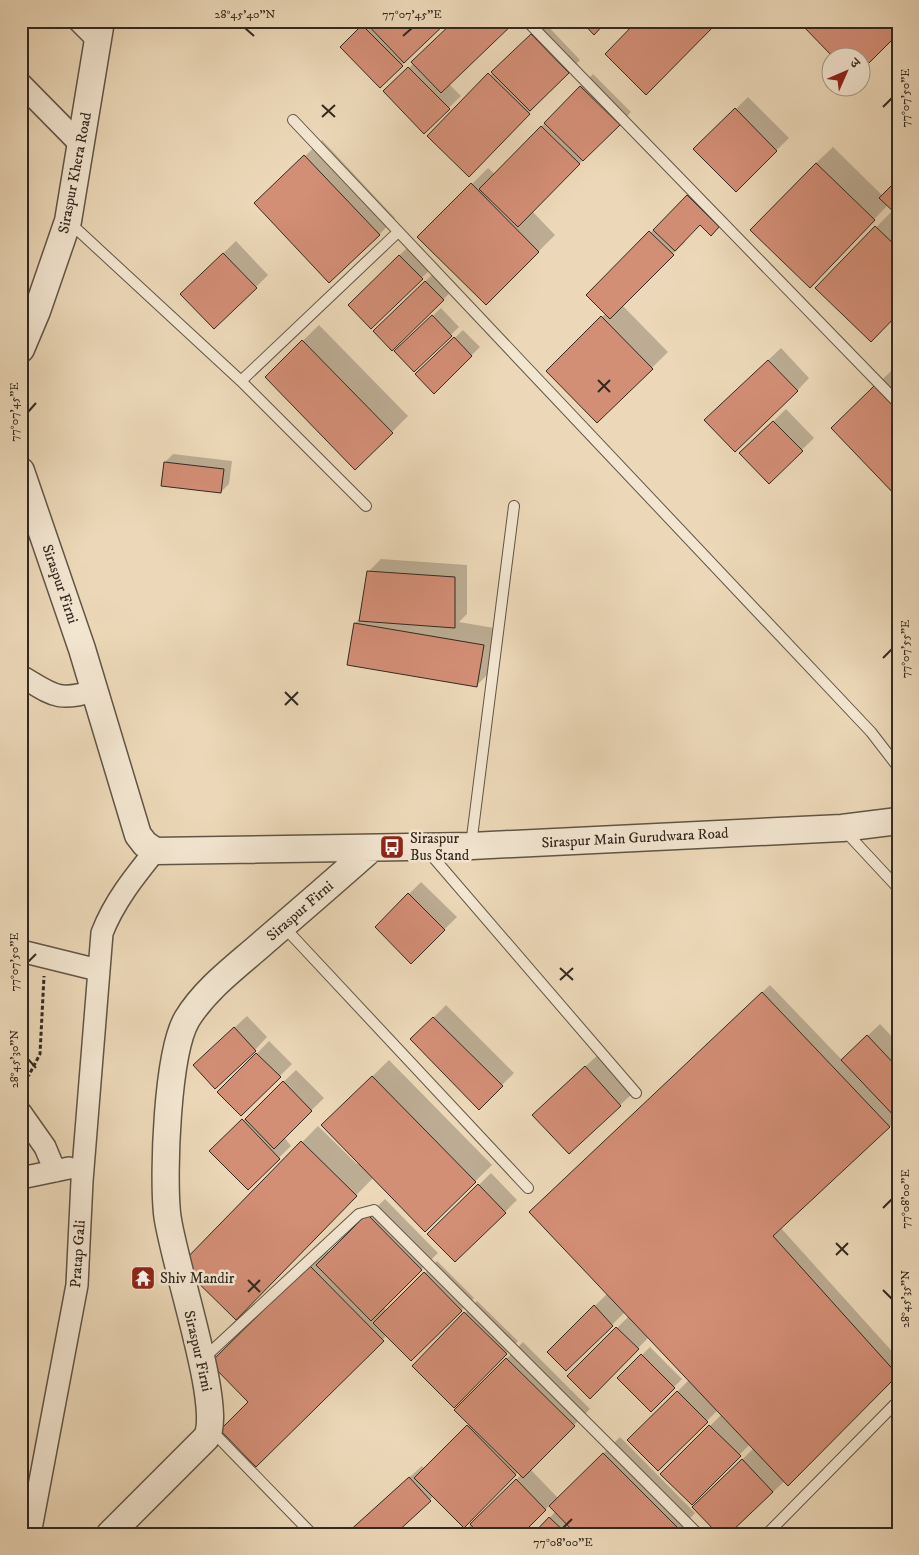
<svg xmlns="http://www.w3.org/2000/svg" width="919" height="1555" viewBox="0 0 919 1555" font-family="'IM FELL DW Pica','Noto Serif Devanagari',serif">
<rect width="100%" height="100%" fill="#ecd8b8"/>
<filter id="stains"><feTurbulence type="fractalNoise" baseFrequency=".004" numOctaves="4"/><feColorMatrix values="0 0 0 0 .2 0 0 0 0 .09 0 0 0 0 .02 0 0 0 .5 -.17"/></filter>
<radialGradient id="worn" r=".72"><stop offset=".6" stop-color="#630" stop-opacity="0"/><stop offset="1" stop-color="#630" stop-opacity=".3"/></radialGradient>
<!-- shadow -->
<path fill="#0003" d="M807 21H898V32L862 69V58Z
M367 22 414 53 380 87 341 47Z
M544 22 580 60 485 159 429 136Z
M414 63 449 84 461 96 424 132 385 91Z
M593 74 631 112 532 211 555 235 486 304 419 237 488 168 495 174Z
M748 97 789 138 736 190 695 149Z
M322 140 395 218 379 235 272 187Z
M833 147 883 196 898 180V313L817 288 893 210 888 205 826 269 816 163Z
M696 188 727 218 711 234 700 223 684 240 685 242 622 305 668 352 597 422 548 371 606 313 587 295Z
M236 241 268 275 256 287 194 281Z
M412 243 434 266 371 327 349 305Z
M438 269 455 287 443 300 375 331Z
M441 308 459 327 414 371 396 351Z
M319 325 408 416 392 432 266 377Z
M463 330 480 347 434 392 417 374Z
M781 348 809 378 797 391 718 408Z
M891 371 898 378V496L849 412Z
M786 409 814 438 769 482 741 453Z
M173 454 232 461 229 484 221 492 165 462Z
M381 559 467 565V614L459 622 500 629 493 669 476 686 355 623 360 619 369 571Z
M421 882 457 917 411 962 376 927Z
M770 985 842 1060 880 1024 898 1043V1119L780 1227 898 1358V1375L728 1534 706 1495 754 1448 750 1444 692 1504 662 1474 722 1414 718 1410 658 1469 629 1440 689 1380 649 1337 590 1397 569 1376 629 1316 625 1312 566 1370 548 1352 608 1293 539 1204Z
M446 1005 514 1073 479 1108 412 1039Z
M247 1016 267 1037 255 1050 207 1053Z
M269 1041 292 1064 241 1115 219 1092Z
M598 1055 633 1093 569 1153 546 1102Z
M389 1060 492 1165 425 1230 374 1177 236 1318 181 1265 318 1126 357 1164 359 1162 323 1125Z
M296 1070 324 1098 284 1137 291 1146 248 1188 211 1151Z
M491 1173 517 1200 455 1261 429 1234Z
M385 1199 438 1253 383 1307 387 1311 437 1261 474 1298 411 1359 387 1335 256 1465 250 1402 212 1363 326 1250 330 1253Z
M477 1301 518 1341 454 1406 413 1366Z
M523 1342 590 1409 530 1469 558 1498 620 1437 695 1513 675 1534H534L556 1511 550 1505 520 1534H461L521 1475 518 1472 464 1526 434 1496 393 1534 357 1524 422 1466 425 1469 470 1424 456 1410Z
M650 1347 682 1379 651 1410 619 1378Z"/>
<!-- building -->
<path fill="#d38e76" stroke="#332920" d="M364 21H448L404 63Z
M454 21H516L441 93 411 62Z
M581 21H607L594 35Z
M637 21H719L646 95 605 54Z
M806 21H891L898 28V34L862 70V58H834L802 25Z
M362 25 403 66 380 88 340 47Z
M531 34 569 73 530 111 491 72Z
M408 67 450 109 424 134 383 91Z
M488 73 530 114 469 177 427 136Z
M580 86 620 125 583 161 544 123Z
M735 108 777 151 736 192 693 149Z
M541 126 580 164 518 227 479 189Z
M304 155 380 235 329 283 254 203Z
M816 163 875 220 810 288 750 230Z
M898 179V216L879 198Z
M471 183 539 252 486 305 417 237Z
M687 195 719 227 711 236 700 225 675 251 653 230Z
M875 226 898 248V314L871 342 815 288Z
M649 231 674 255 610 319 586 295Z
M223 253 257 288 214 329 180 294Z
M399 255 423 279 371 329 348 305Z
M425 281 444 300 392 351 373 331Z
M432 315 452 336 414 372 394 351Z
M601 316 653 369 597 423 546 371Z
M454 337 472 356 434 394 415 374Z
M302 340 393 433 355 470 265 377Z
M768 360 798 391 735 452 704 420Z
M874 386 898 411V498L831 428Z
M773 421 803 451 769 484 739 453Z
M164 462 224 469 221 493 161 486Z
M367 571 455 577V628L359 621Z
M354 623 484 645 477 687 347 665Z
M408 893 445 930 411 964 375 927Z
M762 992 890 1127 773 1236 898 1375 788 1486 529 1212Z
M433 1017 503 1086 479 1110 410 1039Z
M234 1027 256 1051 215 1089 193 1065Z
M867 1035 898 1068V1120L841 1060Z
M256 1053 281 1077 241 1116 217 1092Z
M585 1066 621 1106 569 1154 532 1115Z
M372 1076 476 1182 425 1232 321 1125Z
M283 1081 312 1111 274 1149 245 1119Z
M242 1119 280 1159 248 1190 209 1151Z
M301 1141 357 1196 236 1320 180 1265Z
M478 1184 506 1213 455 1262 427 1234Z
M367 1214 422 1270 371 1321 316 1265Z
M309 1265 384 1341 256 1467 220 1430 248 1402 210 1363Z
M424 1272 462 1311 411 1361 373 1323Z
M594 1305 613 1326 566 1371 547 1352Z
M464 1312 507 1354 454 1408 412 1366Z
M616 1327 639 1349 590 1399 567 1376Z
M641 1354 675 1388 651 1412 617 1378Z
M506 1358 575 1426 523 1478 454 1410Z
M677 1391 708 1422 658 1471 627 1440Z
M467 1425 516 1475 464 1528 414 1478Z
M709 1425 741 1456 692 1505 660 1474Z
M603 1453 680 1530 676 1534H576L549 1506Z
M742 1459 773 1492 729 1534H718L692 1507Z
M409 1477 431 1501 395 1534H346Z
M516 1479 546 1510 522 1534H479L470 1524Z
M549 1517 567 1534H533Z
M467 1527 473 1534H460Z"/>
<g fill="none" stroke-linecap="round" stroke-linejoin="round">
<defs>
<path id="service" d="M527 21 898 403
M293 120 871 732 898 767
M69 222 241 381 366 506
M241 381 398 232
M844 830 898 888
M471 845 514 506
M426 849 636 1093
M284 927 528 1188
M203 1359 359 1214 374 1210 698 1534
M211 1430 312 1534
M767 1534 898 1401"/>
<path id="minor" d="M79 21 98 40
M21 84 82 146
M21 676C53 695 57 702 94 691
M21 951 98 970
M21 1113 45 1147 55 1171
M21 1178 69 1168
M30 1534 77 1285 82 1181 102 933C114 902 134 877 155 851"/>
<path id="tertiary" d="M21 349 37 311 68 221 101 21
M21 471 82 649 138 835 145 844 155 851 471 846 842 828 898 821
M110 1534 206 1438C225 1410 171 1256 167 1213 163 1173 167 1053 187 1019 206 988 237 966 264 942 300 911 337 879 372 848"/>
</defs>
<!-- service casing -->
<use href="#service" stroke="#615546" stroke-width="12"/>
<!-- minor casing -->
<use href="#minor" stroke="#615546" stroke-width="24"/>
<!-- tertiary casing -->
<use href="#tertiary" stroke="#615546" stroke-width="29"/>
<!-- path -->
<path stroke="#332920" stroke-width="3" stroke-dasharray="4 2.5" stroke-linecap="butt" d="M21 1081 29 1075 40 1054 44 976"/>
<!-- service -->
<use href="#service" stroke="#f3e6d1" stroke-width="10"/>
<!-- minor -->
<use href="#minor" stroke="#f3e6d1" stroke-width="21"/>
<!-- tertiary -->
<use href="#tertiary" stroke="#f3e6d1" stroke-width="26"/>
</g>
<!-- ticks -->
<path fill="none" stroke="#332920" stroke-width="2" d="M245 28 254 36M403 36 412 28M322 105 335 117M883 107 892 98M322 117 335 105M598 380 610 392M598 392 610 380M28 412 36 403M883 658 892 649M285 692 298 705M285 705 298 692M28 962 36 954M560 968 573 980M560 980 573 968M28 1059 36 1068M883 1208 892 1199M836 1243 848 1255M836 1255 848 1243M248 1280 260 1292M883 1290 892 1299M248 1292 260 1280M563 1528 572 1519"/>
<!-- icons -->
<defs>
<symbol id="bus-square" viewBox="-11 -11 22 22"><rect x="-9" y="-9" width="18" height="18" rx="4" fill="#8f2418" stroke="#f3e6d1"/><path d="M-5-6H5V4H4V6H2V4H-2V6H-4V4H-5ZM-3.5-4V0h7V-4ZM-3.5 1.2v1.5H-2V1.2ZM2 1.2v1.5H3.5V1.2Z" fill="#fff"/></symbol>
<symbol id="temple-square" viewBox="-11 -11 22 22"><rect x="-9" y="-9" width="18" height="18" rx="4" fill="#8f2418" stroke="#f3e6d1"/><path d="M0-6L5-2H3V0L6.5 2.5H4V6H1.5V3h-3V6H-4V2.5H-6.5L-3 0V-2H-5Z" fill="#fff"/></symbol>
</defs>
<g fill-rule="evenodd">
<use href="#bus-square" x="378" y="833" width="28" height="28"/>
<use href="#temple-square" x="129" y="1264" width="28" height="28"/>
</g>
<g text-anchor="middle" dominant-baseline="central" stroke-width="5" stroke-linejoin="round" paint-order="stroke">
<!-- street labels -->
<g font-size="15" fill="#332920" stroke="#f3e6d1">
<text transform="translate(75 173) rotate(-79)">Siraspur Khera Road</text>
<text transform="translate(60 584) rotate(71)">Siraspur Firni</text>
<text transform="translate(635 838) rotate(-3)">Siraspur Main Gurudwara Road</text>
<text transform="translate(300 911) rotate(-41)">Siraspur Firni</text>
<text transform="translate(78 1254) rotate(-86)">Pratap Gali</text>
<text transform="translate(198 1351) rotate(77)">Siraspur Firni</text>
</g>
<!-- poi labels -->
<g font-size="15" fill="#332920" stroke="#f3e6d1" text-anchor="start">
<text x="410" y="838">Siraspur<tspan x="410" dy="17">Bus Stand</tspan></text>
<text x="160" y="1278">Shiv Mandir</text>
</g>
</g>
<!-- margin -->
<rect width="919" height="1555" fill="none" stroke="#ecd8b8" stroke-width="55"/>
<!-- north arrow -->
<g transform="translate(846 72) rotate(45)"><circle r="24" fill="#f3e6d1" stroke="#a69a8a"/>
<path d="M0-4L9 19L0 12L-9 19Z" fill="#8f2418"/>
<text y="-8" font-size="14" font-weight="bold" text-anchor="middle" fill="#332920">उ</text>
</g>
<rect x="28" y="28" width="864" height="1500" fill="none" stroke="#332920" stroke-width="2"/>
<g font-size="12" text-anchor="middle" fill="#332920">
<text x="245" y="18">28°45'40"N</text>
<text x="412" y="18">77°07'45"E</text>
<text transform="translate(905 98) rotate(-90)" y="4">77°07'50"E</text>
<text transform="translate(14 412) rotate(-90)" y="4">77°07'45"E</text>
<text transform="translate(905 649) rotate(-90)" y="4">77°07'55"E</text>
<text transform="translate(14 962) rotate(-90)" y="4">77°07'50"E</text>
<text transform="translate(14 1059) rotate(-90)" y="4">28°45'30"N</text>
<text transform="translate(905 1199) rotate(-90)" y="4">77°08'00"E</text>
<text transform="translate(905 1299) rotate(-90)" y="4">28°45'35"N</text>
<text x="563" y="1546">77°08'00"E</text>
</g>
<rect width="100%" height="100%" filter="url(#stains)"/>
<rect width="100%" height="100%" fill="url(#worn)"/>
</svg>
